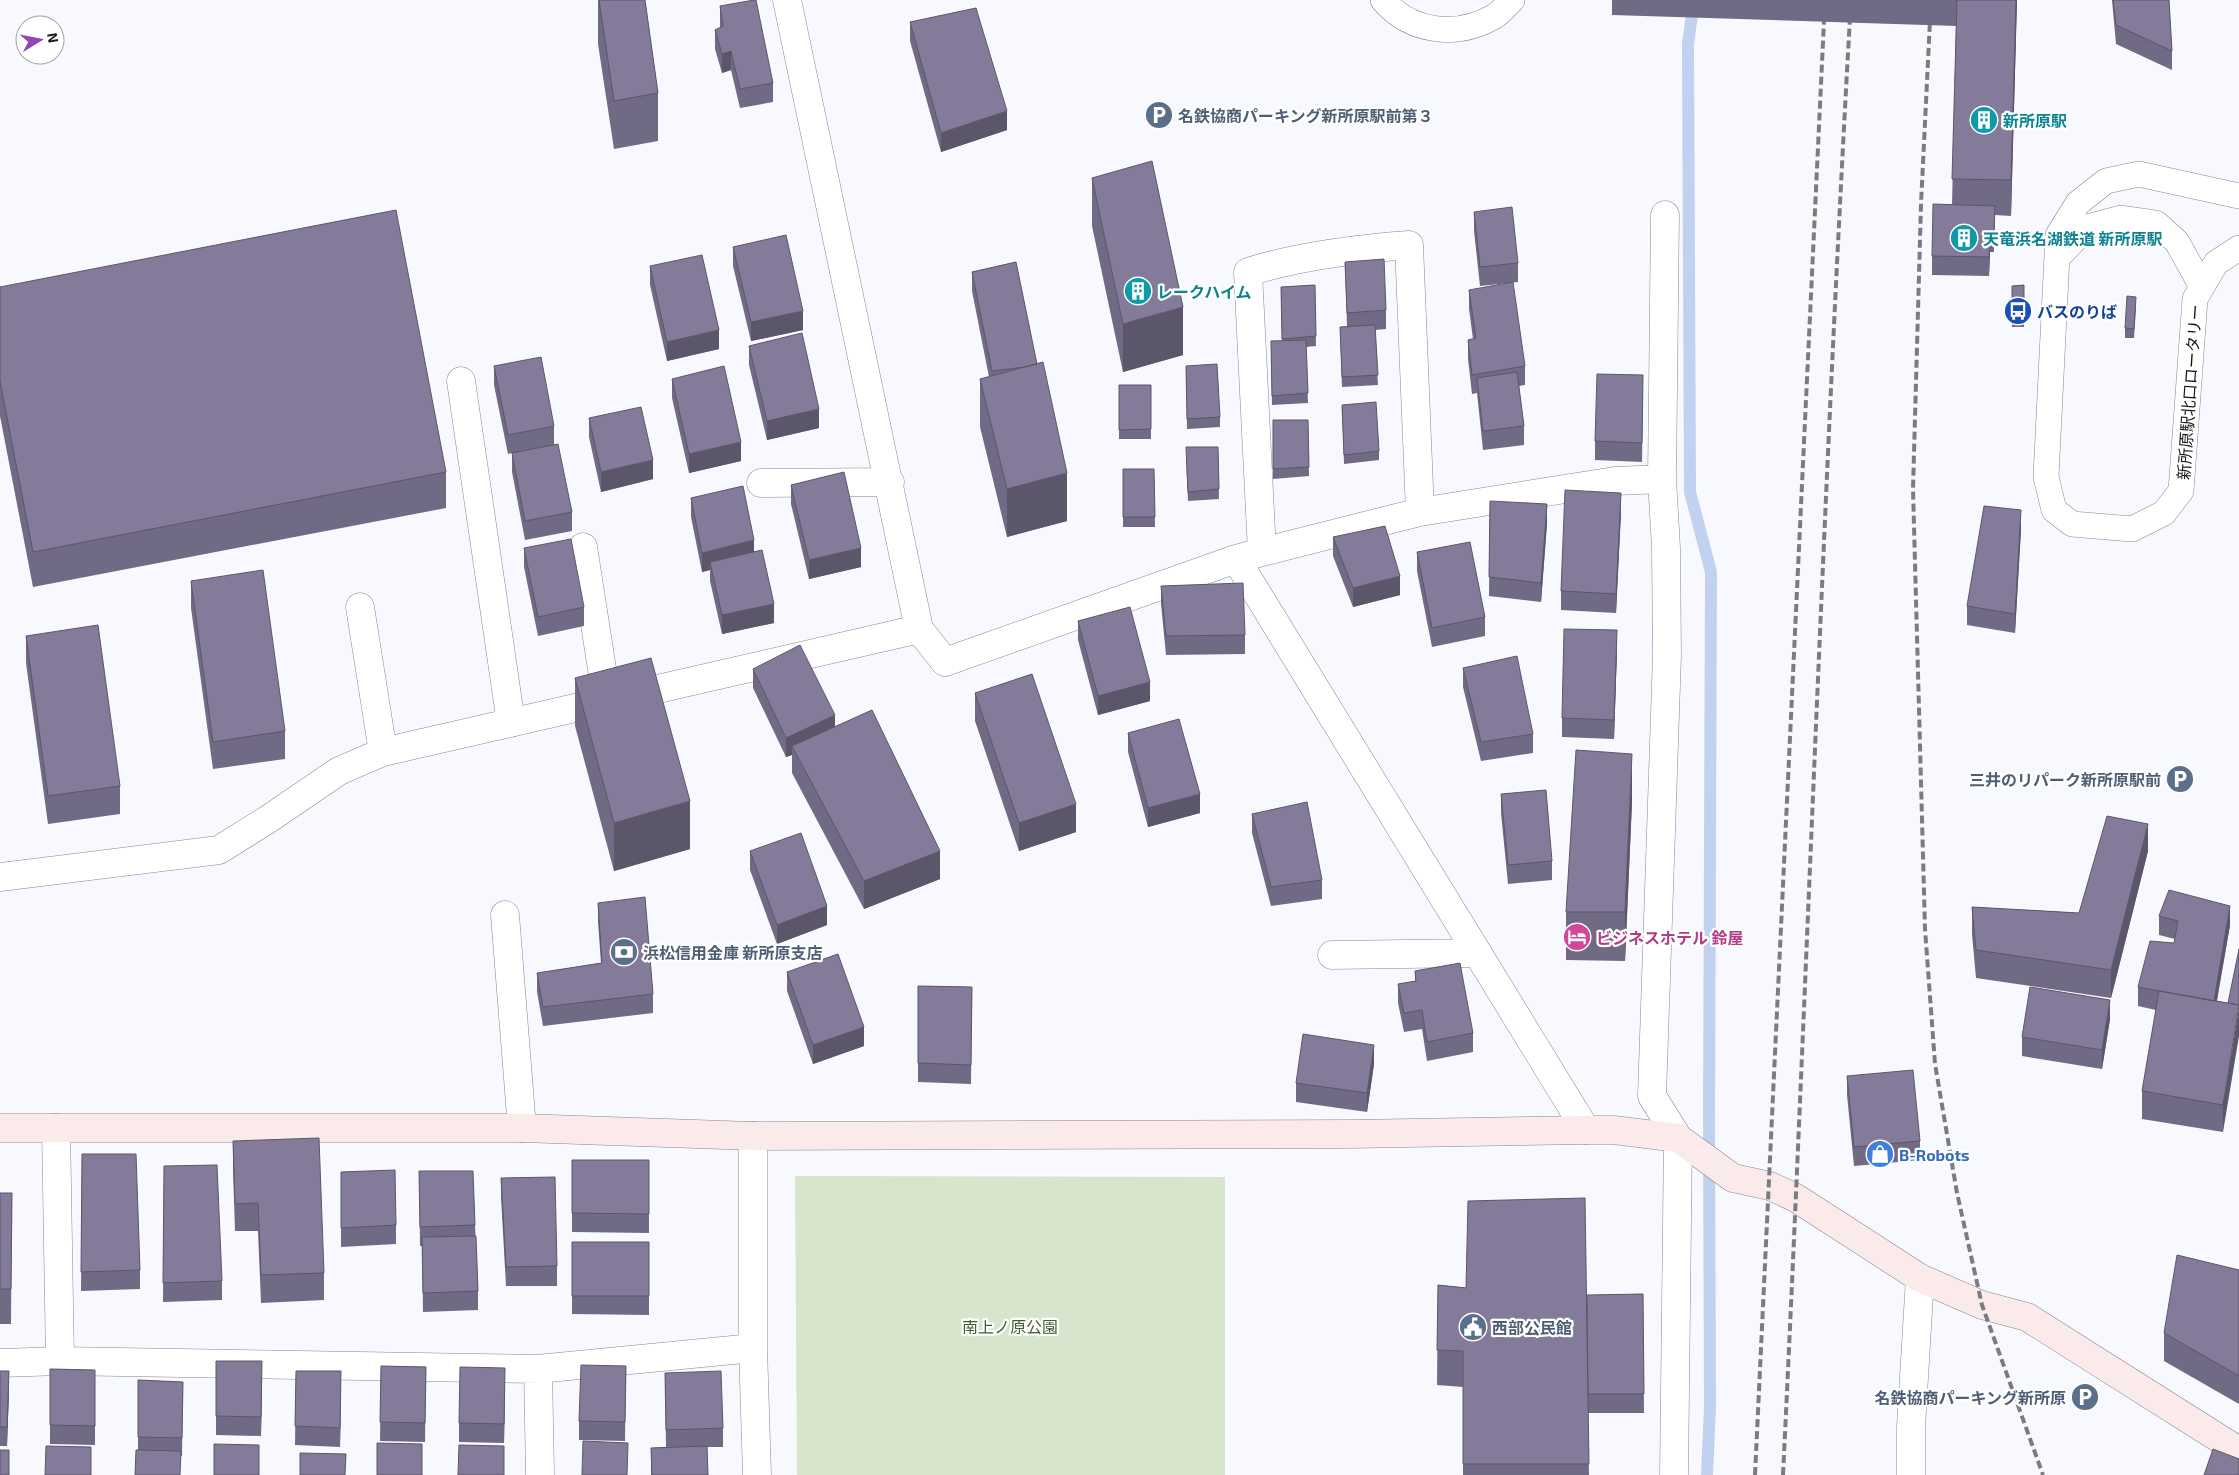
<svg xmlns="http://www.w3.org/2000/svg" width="2239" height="1475" viewBox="0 0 2239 1475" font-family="'Exo 2','Noto Sans JP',sans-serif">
<rect width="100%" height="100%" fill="#f8f9fe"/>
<!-- green -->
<path fill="#d6e5cc" d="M795 1176 1225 1177V1475H797Z"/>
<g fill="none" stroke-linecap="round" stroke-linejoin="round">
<!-- stream -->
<path stroke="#c1d1ef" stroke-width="12" d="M1694 0 1688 44 1690 492 1711 572 1709 1126 1710 1407 1707 1475"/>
<defs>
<path id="lane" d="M1383 0C1411 33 1458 38 1495 16 1501 12 1507 5 1512 0
M2239 196 2139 174 2106 181 2078 203 2058 235 2046 477 2054 510 2072 524 2132 529 2164 513 2181 491 2195 299 2216 263 2239 248
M2057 258 2087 227 2121 218 2156 223 2177 242 2202 287"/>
<path id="street" d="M787 0 919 629 945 662 1236 559 1262 552 1420 512 1615 481 1662 479 1666 548 1667 655 1652 1096 1678 1138 1674 1475
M461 381 511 723
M1662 479 1665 215
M761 483 890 482
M583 547 607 701
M1262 552 1248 272C1299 256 1355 249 1409 245L1420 512
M1236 559 1586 1130
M360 607 383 752
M0 877 219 850 270 818 339 771 383 752 919 629
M505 915 522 1128
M1332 955 1478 953
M56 1128 60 1361
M753 1136V1348L757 1475
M0 1363 60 1361 538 1369 753 1348
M538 1369 540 1475
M1911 1475V1427L1920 1278"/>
<path id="secondary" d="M0 1128H522L753 1136 1351 1134 1586 1130H1614L1678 1138 1733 1178 1770 1186 1796 1198 1920 1278 1982 1305 2027 1317 2239 1451"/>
</defs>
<!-- lane casing -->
<use href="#lane" stroke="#858892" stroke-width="26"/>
<!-- street casing -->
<use href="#street" stroke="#858892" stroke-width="29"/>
<!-- secondary casing -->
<use href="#secondary" stroke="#858892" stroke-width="29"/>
<!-- lane -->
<use href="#lane" stroke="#fff" stroke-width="25"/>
<!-- street -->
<use href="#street" stroke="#fff" stroke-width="28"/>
<!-- secondary -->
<use href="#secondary" stroke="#faeaea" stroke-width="28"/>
<!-- rail -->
<path stroke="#7b7c81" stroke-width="4" stroke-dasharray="8 4" stroke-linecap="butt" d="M1931 0 1921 204 1913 489 1925 929 1935 1064 1957 1193 1982 1305 2043 1475
M1755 1475 1825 0
M1783 1475C1807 983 1823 491 1851 0"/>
</g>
<!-- wall -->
<path fill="#716a84" d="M598 0H645L658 93V141L614 149 598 44Z
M1612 0H2017L2011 216 1995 215 1994 252H1990L1989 276 1932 275V256L1952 205 1956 26 1612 15Z
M2112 0H2169L2172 51V70L2116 44Z
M720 6 773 83V102L740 108 731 70 722 73 715 49V30L720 28Z
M910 22 1007 130 941 152 910 41Z
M1092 178 1183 355 1123 372 1092 226Z
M1474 212 1518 263V282L1480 286 1474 231Z
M733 247 803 330 751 341 733 266Z
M1016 262 1067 521 1007 537 980 427V379L989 377 972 291V272Z
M1345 262 1386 310V329L1375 330 1378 385 1342 387 1340 327H1347Z
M650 266 719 349 667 361 650 285Z
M1315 285 1316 346 1306 347 1308 403 1272 405 1271 351 1282 341 1281 287Z
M2024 285V327H2012V286Z
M0 287 446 472V508L33 587 0 416Z
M1469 290 1525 366V385L1519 386 1524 426V445L1483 450 1477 393 1472 394 1468 359V340L1473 339 1469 309Z
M2136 307 2134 338H2125V328Z
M749 346 819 428 767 440 749 365Z
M494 366 554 426V444L572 512V531L525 540 512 472V453L508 454 494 385Z
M1186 366 1220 417V427L1187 429Z
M672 379 741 461 689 473 672 398Z
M1119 385H1151V439H1119Z
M1643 394 1642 462 1595 460V441Z
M1342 405 1379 451V460L1344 464Z
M589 418 653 479 601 492 589 437Z
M1273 420H1308L1309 476 1273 479Z
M1218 447 1219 499 1188 501 1186 456Z
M1123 469H1154L1155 527H1123Z
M791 485 861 567 809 579 791 504Z
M691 498 754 551 774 623 722 634 710 581V570L702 572 691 517Z
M1490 501 1547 523 1541 602 1489 596Z
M1621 512 1616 613 1561 610V591Z
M2021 529 2015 633 1967 625V606Z
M1333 537 1400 595 1353 607 1333 556Z
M524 548 584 607V626L538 636 524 567Z
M1417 552 1485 617V636L1432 647 1417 571Z
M191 581 285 731V759L213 769 191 608Z
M1161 586 1245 635V654L1166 655 1161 604Z
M1078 621 1150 701 1098 715 1078 640Z
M26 636 120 786V814L48 824 26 663Z
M1617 649 1614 739 1562 737V718Z
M1463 668 1533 734V753L1481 761 1463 687Z
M753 669 835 726 940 879 864 909 792 773V755L786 757 753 688Z
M575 678 690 849 614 871 575 726Z
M975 693 1076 832 1019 851 975 721Z
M1128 733 1200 813 1148 827 1128 752Z
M1501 794 1552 861V880L1508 884 1501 813Z
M1632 802 1625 961 1566 960V912Z
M1252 814 1322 880V899L1271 906 1252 833Z
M750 851 827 925 777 944 750 870Z
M2148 851 2111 998 1976 978 1972 935V907L2079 913Z
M598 903 653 994V1013L543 1026 537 992V973L601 963 598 922Z
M2159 916 2230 925 2217 1001 2228 1003 2223 1132 2142 1119V1091L2156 1010 2138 1006V987L2174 943 2175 939 2159 935Z
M1415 971 1473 1033V1052L1427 1061 1422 1029 1404 1032 1398 1003V984L1415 981Z
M787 972 864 1046 813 1064 787 991Z
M918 986 972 987 971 1084 918 1082Z
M2110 1019 2102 1069 2022 1056V1037Z
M1374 1064 1367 1112 1296 1102V1083Z
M1847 1076 1920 1141V1160L1854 1166 1847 1095Z
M233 1141 324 1273V1300L261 1303 258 1231H235L233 1169Z
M82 1154 140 1270V1289L81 1291Z
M572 1160H649V1233L572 1232Z
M164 1166 222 1281V1300L163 1302Z
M419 1171 475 1225 478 1291V1310L423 1312 422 1246H420Z
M341 1172 396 1225V1244L341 1247Z
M501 1178 557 1266V1286H506L501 1197Z
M0 1193H12L11 1324H0Z
M572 1242H649V1315L572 1314Z
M2239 1270V1404L2164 1361V1333Z
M1438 1285 1587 1299 1643 1294 1644 1413H1588L1589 1475H1463V1387L1437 1385Z
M216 1361 262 1380 261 1436 216 1435Z
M381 1366 426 1367 425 1442 380 1441Z
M626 1366 625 1441 579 1440V1421Z
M50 1369 95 1370V1445L50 1444Z
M0 1371 9 1390 7 1446H0Z
M296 1371 341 1390 340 1447 295 1445Z
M665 1373 723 1428V1447H707L708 1475H651V1448L666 1447Z
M138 1380 183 1382 182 1456 138 1450Z
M505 1387 504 1443 459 1442V1423Z"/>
<!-- shaded-wall -->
<path fill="#5c566b" d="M2016 0H2017L2011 216V180Z
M731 51V70L722 73V54Z
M1007 111V130L941 152V133Z
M1990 233V252L1989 276V257Z
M1183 307V355L1123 372V324Z
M803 311V330L751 341V322Z
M719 330V349L667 361V342Z
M819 409V428L767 440V421Z
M741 442V461L689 473V454Z
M653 460V479L601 492V472Z
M1067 473V521L1007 537V489Z
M1621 493V512L1616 613V594Z
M1547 504V523L1541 602V583Z
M2021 510V529L2015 633V614Z
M754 540V559L710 562V570L702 572V553Z
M861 548V567L809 579V560Z
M1400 576V595L1353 607V588Z
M774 604V623L722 634V615Z
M1617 630V649L1614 739V720Z
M1150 682V701L1098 715V696Z
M835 715V734L792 746V755L786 757V738Z
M1632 754V802L1625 961V912Z
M1200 794V813L1148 827V808Z
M690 801V849L614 871V823Z
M1076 804V832L1019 851V823Z
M2148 824V851L2111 998V970Z
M940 851V879L864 909V881Z
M827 906V925L777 944V925Z
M2230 906V925L2213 1021V1002Z
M2110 1000V1019L2102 1069V1050Z
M2239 1008V1036L2223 1132V1105Z
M864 1027V1046L813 1064V1045Z
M1374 1045V1064L1367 1112V1093Z
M262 1361V1380L261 1436V1417Z
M505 1368V1387L504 1443V1424Z
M9 1371V1390L7 1446V1427Z
M341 1371V1390L340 1447V1428Z"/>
<!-- building -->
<path fill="#837b99" stroke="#5c566b" d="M599 0H645L658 93 614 101Z
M754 0H756L773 83 740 89 731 51 722 54 715 30 723 26 720 6Z
M1957 0H2016L2011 180 1952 179Z
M2113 0H2169L2172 51 2116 25Z
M976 8 1007 111 941 133 910 22Z
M1152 161 1183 307 1123 324 1092 178Z
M1933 204 1995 206 1994 233H1990L1989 257 1932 256Z
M1512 207 1518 263 1480 267 1474 212Z
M396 210 446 472 33 552 0 381V287Z
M786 235 803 311 751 322 733 247Z
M702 255 719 330 667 342 650 266Z
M1384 259 1386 310 1347 313 1345 262Z
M1016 262 1037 364 1025 367 992 371 972 272Z
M1513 282 1525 366 1472 375 1468 340 1476 338 1469 290Z
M1315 285 1316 336 1282 339 1281 287Z
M2024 285V318L2012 317V286Z
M2127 296 2136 297 2134 329 2125 328Z
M1375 325 1378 375 1342 377 1340 327Z
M802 333 819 409 767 421 749 346Z
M1306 340 1308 393 1272 396 1271 341Z
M541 357 554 426 508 435 494 366Z
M1043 362 1067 473 1007 489 980 379Z
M1217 364 1220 417 1187 419 1186 366Z
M724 366 741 442 689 454 672 379Z
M1517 372 1524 426 1483 431 1477 378Z
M1597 374 1643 375 1642 443 1595 441Z
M1119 385H1151V429L1119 430Z
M1376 402 1379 451 1344 455 1342 405Z
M641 407 653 460 601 472 589 418Z
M1273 420H1308L1309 467 1273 469Z
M558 444 572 512 525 521 512 453Z
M1186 447H1218L1219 489 1188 492Z
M1123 469H1154L1155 517H1123Z
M844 472 861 548 809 560 791 485Z
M743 486 754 540 702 553 691 498Z
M1565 490 1621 493 1616 594 1561 591Z
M1490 501 1547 504 1541 583 1489 577Z
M1984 506 2021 510 2015 614 1967 606Z
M1385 526 1400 576 1353 588 1333 537Z
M571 539 584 607 538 617 524 548Z
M1470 542 1485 617 1432 628 1417 552Z
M762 550 774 604 722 615 710 562Z
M263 570 285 731 213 742 191 581Z
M1243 583 1245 635 1166 636 1161 586Z
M1130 607 1150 682 1098 696 1078 621Z
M98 625 120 786 48 796 26 636Z
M1564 629 1617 630 1614 720 1562 718Z
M800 645 835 715 786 738 753 669Z
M1517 656 1533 734 1481 742 1463 668Z
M651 658 690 801 614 823 575 678Z
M1032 674 1076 804 1019 823 975 693Z
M872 710 940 851 864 881 792 746Z
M1179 719 1200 794 1148 808 1128 733Z
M1576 750 1632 754 1625 912H1566Z
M1546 790 1552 861 1508 865 1501 794Z
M1307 802 1322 880 1271 887 1252 814Z
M2107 816 2148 824 2111 970 1976 950 1972 907 2079 913Z
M801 833 827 906 777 925 750 851Z
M2169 890 2230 906 2214 1001 2138 987 2150 941 2174 943 2178 921 2159 916Z
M645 897 653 994 543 1007 537 973 602 963 598 903Z
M2239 949V1005L2228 1003Z
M838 954 864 1027 813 1045 787 972Z
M1460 963 1473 1033 1427 1042 1422 1010 1404 1013 1398 984 1416 981 1415 971Z
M918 986 972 987 971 1065 918 1063Z
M2030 987 2110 1000 2102 1050 2022 1037Z
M2159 991 2239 1005 2223 1105 2142 1091Z
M1303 1034 1374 1045 1367 1093 1296 1083Z
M1913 1070 1920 1141 1854 1147 1847 1076Z
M319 1138 324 1273 261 1275 258 1203 235 1204 233 1141Z
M82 1154H136L140 1270 81 1272Z
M572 1160H649V1214L572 1213Z
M217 1165 222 1281 163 1283 164 1166Z
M395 1170 396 1225 341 1228V1172Z
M419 1171H473L475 1225 420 1227Z
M555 1177 557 1266 506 1267 501 1178Z
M0 1193H12L11 1289H0Z
M1585 1198 1589 1464H1463V1351L1437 1350 1438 1285 1466 1288 1468 1201Z
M476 1236 478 1291 423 1293 422 1237Z
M572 1242H649V1296H572Z
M2177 1255 2239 1270V1376L2164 1333Z
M1643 1294 1644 1394H1588L1587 1295Z
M216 1361H262L261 1417 216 1416Z
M581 1365 626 1366 625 1422 579 1421Z
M381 1366 426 1367 425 1423 380 1422Z
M460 1367 505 1368 504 1424 459 1423Z
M50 1369 95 1370V1426L50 1425Z
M0 1371H9L7 1427H0Z
M296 1371H341L340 1428 295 1426Z
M721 1371 723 1428 666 1430 665 1373Z
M138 1380 183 1382 182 1438 138 1437Z
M583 1441 628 1443 627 1475H582Z
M377 1443 422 1444V1475H377Z
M214 1444 259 1445V1475H214Z
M459 1445 504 1446V1475H458Z
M46 1446 91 1447V1475H45Z
M707 1446 708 1475H652L651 1448Z
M2213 1449 2239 1459V1475H2204Z
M0 1450H9V1475H0Z
M136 1450 181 1451 180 1475H135Z
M300 1453 346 1454 345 1475H300Z"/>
<!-- icons -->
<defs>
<symbol id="parking-disc" viewBox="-11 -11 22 22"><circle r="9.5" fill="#5c6f8a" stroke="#fff"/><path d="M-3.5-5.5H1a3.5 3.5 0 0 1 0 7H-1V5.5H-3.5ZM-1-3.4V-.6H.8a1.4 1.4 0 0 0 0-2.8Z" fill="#fff"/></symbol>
<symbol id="building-disc" viewBox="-11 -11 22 22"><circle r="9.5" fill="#0f9aa8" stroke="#fff"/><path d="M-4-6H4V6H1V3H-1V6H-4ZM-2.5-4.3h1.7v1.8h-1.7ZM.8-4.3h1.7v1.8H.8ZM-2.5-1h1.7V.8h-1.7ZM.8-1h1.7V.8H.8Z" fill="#fff"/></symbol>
<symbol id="bus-disc" viewBox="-11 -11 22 22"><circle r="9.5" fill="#1a4fb4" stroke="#fff"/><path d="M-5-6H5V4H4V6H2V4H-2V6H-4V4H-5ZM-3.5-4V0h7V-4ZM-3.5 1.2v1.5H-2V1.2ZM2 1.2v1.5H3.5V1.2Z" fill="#fff"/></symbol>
<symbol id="hotel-disc" viewBox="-11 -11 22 22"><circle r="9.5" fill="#d1479c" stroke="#fff"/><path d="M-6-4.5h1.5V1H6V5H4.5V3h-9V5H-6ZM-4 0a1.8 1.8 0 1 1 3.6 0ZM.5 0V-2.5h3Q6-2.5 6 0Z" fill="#fff"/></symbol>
<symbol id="bank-disc" viewBox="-11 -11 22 22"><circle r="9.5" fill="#5c6f8a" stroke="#fff"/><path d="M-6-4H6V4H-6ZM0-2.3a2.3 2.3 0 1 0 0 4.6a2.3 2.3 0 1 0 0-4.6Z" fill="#fff"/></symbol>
<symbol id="shop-disc" viewBox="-11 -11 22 22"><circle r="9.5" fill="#3f7fe0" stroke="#fff"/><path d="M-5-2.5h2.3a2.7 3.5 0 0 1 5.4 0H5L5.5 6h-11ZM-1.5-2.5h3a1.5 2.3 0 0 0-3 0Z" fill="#fff"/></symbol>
<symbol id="civic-disc" viewBox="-11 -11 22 22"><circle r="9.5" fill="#5c6f8a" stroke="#fff"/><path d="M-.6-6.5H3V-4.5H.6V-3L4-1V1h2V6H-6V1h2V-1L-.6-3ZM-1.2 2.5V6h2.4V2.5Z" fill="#fff"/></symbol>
</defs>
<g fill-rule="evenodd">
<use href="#parking-disc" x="1143" y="99" width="32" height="32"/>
<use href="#building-disc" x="1968" y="104" width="32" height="32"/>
<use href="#building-disc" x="1948" y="222" width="32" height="32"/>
<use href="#building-disc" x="1122" y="275" width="32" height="32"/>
<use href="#bus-disc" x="2002" y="295" width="32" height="32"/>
<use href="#parking-disc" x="2164" y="763" width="32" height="32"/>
<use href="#hotel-disc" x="1561" y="921" width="32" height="32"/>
<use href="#bank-disc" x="608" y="936" width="32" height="32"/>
<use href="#shop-disc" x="1864" y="1138" width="32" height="32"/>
<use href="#civic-disc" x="1457" y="1311" width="32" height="32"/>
<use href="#parking-disc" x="2069" y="1381" width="32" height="32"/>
</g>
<g text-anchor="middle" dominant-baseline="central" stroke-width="4.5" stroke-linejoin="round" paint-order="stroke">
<!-- service labels -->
<g font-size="16" font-weight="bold" fill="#4e5e75" stroke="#fff" text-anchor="start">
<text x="1178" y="115">名鉄協商パーキング新所原駅前第３</text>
<text x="2161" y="779" text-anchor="end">三井のリパーク新所原駅前</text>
<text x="643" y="952">浜松信用金庫 新所原支店</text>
<text x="1492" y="1327">西部公民館</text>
<text x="2066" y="1397" text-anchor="end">名鉄協商パーキング新所原</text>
</g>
<!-- culture labels -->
<g font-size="16" font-weight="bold" fill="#0d838f" stroke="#fff" text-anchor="start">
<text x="2003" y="120">新所原駅</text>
<text x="1983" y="238">天竜浜名湖鉄道 新所原駅</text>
<text x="1157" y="291">レークハイム</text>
</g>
<!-- transit labels -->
<g font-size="16" font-weight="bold" fill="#164399" stroke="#fff" text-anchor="start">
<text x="2037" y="311">バスのりば</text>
</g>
<!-- street labels -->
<g font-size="16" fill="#16171b" stroke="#fff">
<text transform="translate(2189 392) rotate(-86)">新所原駅北口ロータリー</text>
</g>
<!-- hotel labels -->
<g font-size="16" font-weight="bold" fill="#b23c85" stroke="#fff" text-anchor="start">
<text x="1596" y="937">ビジネスホテル 鈴屋</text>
</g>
<!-- shop labels -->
<g font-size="16" font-weight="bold" fill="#366cbe" stroke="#fff" text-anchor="start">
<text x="1899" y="1154">B-Robots</text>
</g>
<!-- park labels -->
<g font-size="16" fill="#445d30" stroke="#fff">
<text x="1010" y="1326">南上ノ原公園</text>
</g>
</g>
<!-- north arrow -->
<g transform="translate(40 40) rotate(80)"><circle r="24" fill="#ffffff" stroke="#a2a2a4"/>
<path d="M0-4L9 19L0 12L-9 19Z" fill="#9145b6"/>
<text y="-8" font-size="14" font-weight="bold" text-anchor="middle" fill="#16171b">N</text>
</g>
</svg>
